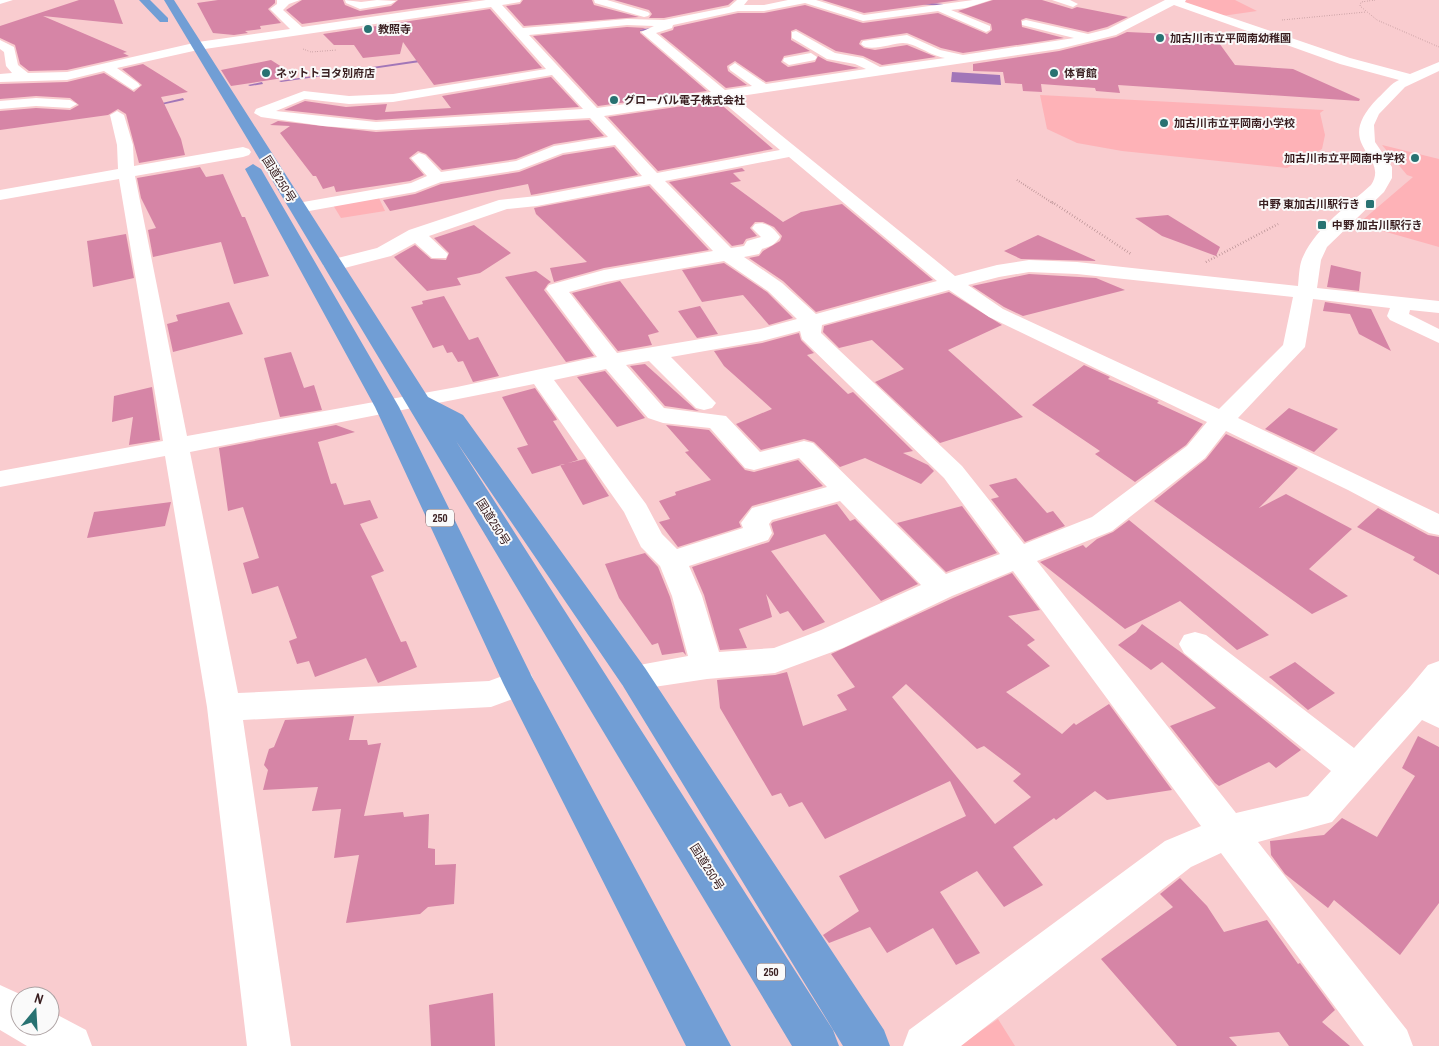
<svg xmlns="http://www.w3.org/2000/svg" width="1439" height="1046" viewBox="0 0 1439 1046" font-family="'Archivo Narrow','Noto Sans JP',sans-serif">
<rect width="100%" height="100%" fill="#f9cccf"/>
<!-- green -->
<path fill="#feb2b7" d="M1187 0H1235L1257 11 1222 16 1179 1Z
M1040 95 1324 110 1320 113 1325 135 1322 149 1287 168 1122 151 1077 143 1047 129Z
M1382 145 1439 159V247L1358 224 1413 177 1407 175Z
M379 198 385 211 341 218 333 205Z
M998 1019 1015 1046H959Z"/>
<!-- water -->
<path fill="#a276b8" d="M952 72 1000 75 1001 85 951 82Z"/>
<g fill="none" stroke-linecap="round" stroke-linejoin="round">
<!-- stream -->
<path fill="#a276b8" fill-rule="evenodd" d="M919 2 943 4 944 5 943 6 920 4Z
M658 27 659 29 632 32 630 31Z
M426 59 427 61 281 82 279 81Z
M262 82 263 84 250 86 248 85Z
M183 98 184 100 156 106 154 105Z"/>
</g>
<!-- building -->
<path fill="#d685a6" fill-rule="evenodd" d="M79 0H114L123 24 43 16 127 52 123 53 129 56 67 70 29 71 20 64 15 45 0 38V26Z
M218 0H275V3L268 9 281 23 260 26 261 29 245 31 248 33 234 35 213 33 197 3Z
M302 0H343L345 5 360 11 391 6 398 0H473L302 24 286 10Z
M523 0H592L594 5 639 17 524 26 506 6 520 4Z
M614 0H734L728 5 664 18H649L652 14 649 10Z
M822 0H959L864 13Z
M993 0H1042L1072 9 1077 7 1128 17 1107 27 1088 32 1026 18 1021 20 1022 27 1064 38 963 53 941 48 907 33 861 40 859 44 864 48 875 50 907 45 936 57 882 65 863 56 836 51 796 29 791 31V40L810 51 784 56 781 62 788 67 815 62 818 56 827 61 859 68 766 82 735 61 727 66 728 71 747 85 726 88 660 34 673 30 674 27 738 13H764L805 5 863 23 938 13 987 34 992 30 991 24 958 11Z
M490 9 542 68 434 85 403 42 400 54 363 58 354 45H334L323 34Z
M627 27 646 28 640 30V33L707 91 598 106 533 36Z
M1127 32 1214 36 1235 65 1293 69 1360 99 1359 101 1118 85 1120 93 1096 91 1095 88 1041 84 1042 92 1023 91 1022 84 1005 83 1003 72 973 71V64L1059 51 1116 37Z
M271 60 296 76 231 86 221 70Z
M143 64 188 92 161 97 181 139 185 155 139 163 126 114 118 109 108 115 0 130V111L36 108 70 110 79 105 70 98 36 96 0 99V84L67 82 104 73 134 92 142 85 122 69Z
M551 77 579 107 376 120 284 110 305 101 346 107 387 104 385 112 451 108 442 96Z
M717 101 773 149 658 171 608 117Z
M589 120 604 136 554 144 516 159 442 170 426 154 418 151 409 158 424 175 410 181 336 192 334 186 323 189 316 176H313L280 133 290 126 270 125 278 121 376 132Z
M614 147 638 175 531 195 528 184 390 211 383 200 415 194 441 184 519 172 563 155Z
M200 167 206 177 223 174 242 217H245L269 276 234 284 221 242 153 257 148 230 156 228 141 198 137 178Z
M742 168 745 171 733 173 741 181 730 183 783 222 801 212 842 204 933 280 816 312 783 281 749 258 759 256 763 251 780 241 782 236 774 227 763 222H755L750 228 757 236 746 239 743 244 732 246 669 182Z
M649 186 709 250 604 268 554 282 550 268 587 262 536 214 534 208Z
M1168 215 1220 247 1216 256 1162 236 1135 218Z
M474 225 511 253 480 273 457 278 461 285 427 291 394 257 415 245 431 259 446 260 449 253 434 238Z
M126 234 134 278 93 287 87 241Z
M1038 235 1097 261 1021 259 1004 251Z
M724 263 767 292 793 318 769 325 743 295 702 302 682 270Z
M1331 265 1361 272 1359 291 1327 287Z
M536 271 551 282 548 284 544 290 594 356 566 362 505 277Z
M1029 274 1096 278 1125 290 1023 316 1004 307 972 286Z
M620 281 659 332 648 335 652 345 618 351 572 293Z
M949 292 1002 325 948 350 1023 417 940 443 875 382 904 369 872 340 839 348 823 332 824 326Z
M444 296 469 340 478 337 499 376 473 382 463 361 458 362 452 352 447 353 443 345 433 348 411 307 423 304 422 301Z
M229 302 243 334 173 352 167 324 178 321 176 315Z
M1325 302 1371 309 1391 351 1359 334 1350 314 1323 311Z
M700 306 718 334 697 338 678 311Z
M799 333 801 340 814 353 807 355 848 394 853 392 913 451 903 453 928 465 934 471 921 484 865 458 840 467 814 442 804 439 761 450 736 424 772 409 724 366 714 351 762 343Z
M291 352 304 388 314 385 322 410 280 417 264 358Z
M645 364 695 409 699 411 665 406 630 366Z
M1084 365 1110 377 1108 379 1159 401 1157 403 1203 424 1186 445 1135 482 1095 454 1100 451 1032 405Z
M605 371 645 418 617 427 577 377Z
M152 387 160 440 129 445 133 417 112 422 114 396Z
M535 388 556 418 557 420 553 421 578 460 532 474 517 448 528 445 502 397Z
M1289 408 1338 429 1314 452 1265 429Z
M336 425 355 432 318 442 331 484 336 483 344 505 370 500 378 518 360 524 384 571 371 576 401 642 406 641 417 667 378 683 366 658 315 677 309 661 297 664 289 641 297 638 278 586 252 594 243 563 259 558 243 507 228 511 219 448Z
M666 425 709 430 745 470 754 472 798 460 823 486 752 506 739 522 741 527 678 547 659 522 670 519 659 501 676 495 675 492 711 480 685 452 689 451Z
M1226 434 1298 468 1259 508 1286 494 1352 529 1309 569 1348 596 1312 614 1154 501 1206 459Z
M585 459 609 496 583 505 560 465Z
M1016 478 1047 513 1053 511 1065 526 1025 542 991 499 999 497 989 485Z
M171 502 165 526 87 538 94 512Z
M837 504 850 521 855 519 918 584 881 601 825 534 771 551 825 622 803 631 788 611 780 614 766 594 772 617 739 629 747 648 720 650 704 595 692 567 769 542 774 534 771 524 773 522Z
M962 506 997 553 946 572 897 523Z
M1378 508 1428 535 1439 537V575L1413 560 1415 557 1357 527Z
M1129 520 1269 635 1237 650 1180 601 1125 629 1040 562 1083 545 1086 548 1097 539 1113 532Z
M645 553 658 567 670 597 686 655 683 652 662 655 658 643 652 645 619 598 605 564Z
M1012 573 1040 610 1008 616 1035 640 1027 645 1050 666 1006 692 1062 734 1074 723 1076 725 1109 704 1172 790 1107 800 1095 791 1056 820 1054 818 1013 847 1043 885 1004 907 977 871 940 892 980 953 956 965 933 928 887 953 870 927 829 943 823 935 859 911 839 876 966 816 950 781 825 839 802 802 789 807 781 793 772 796 720 708 717 680 775 675 787 672 803 726 847 710 837 695 855 687 831 654 953 598ZM906 684 977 749 984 746 1021 774 1013 781 1031 797 995 824 892 697Z
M1142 624 1182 653 1301 750 1276 768 1269 762 1219 786 1215 783 1170 726 1216 708 1162 662 1151 670 1118 645 1136 632Z
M1295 662 1335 693 1308 710 1269 677Z
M354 716 349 740H367L368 745 381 743 364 816 403 812 404 817 429 814 428 848 435 849V865L456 864 454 904 428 907 420 914 346 923 359 855 334 858 341 809 312 811 318 787 263 790 268 770 264 765 269 749 274 747 285 720Z
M1418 736 1439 747V903L1400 955 1334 900 1328 908 1285 874 1271 855 1270 841 1324 835 1342 818 1377 837 1415 776 1402 768Z
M1180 878 1207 906 1224 932 1267 920 1298 964 1300 963 1335 1010 1322 1022 1350 1046H1289L1279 1032 1229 1037 1237 1046H1177L1101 959 1173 907 1160 894Z
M493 993 495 1046H431L429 1005Z"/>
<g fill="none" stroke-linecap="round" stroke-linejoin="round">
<!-- path-far2 -->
<path stroke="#a07b7e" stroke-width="1" stroke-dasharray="0.5 2" stroke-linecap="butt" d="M1375 0 1361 2 1360 6 1377 20 1439 47
M1282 20 1366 12
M303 49 311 52 337 50"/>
<!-- path-far1 -->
<path stroke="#a07b7e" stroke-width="2" stroke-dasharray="0.5 2" stroke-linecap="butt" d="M1017 180 1054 204"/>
<!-- path -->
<path stroke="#a07b7e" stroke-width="2.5" stroke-dasharray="0.5 2.5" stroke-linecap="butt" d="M1052 202 1131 254
M1206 262 1278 224"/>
<!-- minor -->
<path fill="#fff" fill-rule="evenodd" d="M0 0H13L0 4Z
M277 0H300L289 4 283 10 302 27 486 0H521L520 2 502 5 523 28 627 19 664 20 729 7 737 0H748L744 5H764L788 0H816L864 15 973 0H991L966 8 951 10 990 26V30L986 32 938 11 863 21 805 3 764 11H738L673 25 672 28 656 33 725 90 752 86 730 70 729 67 735 63 766 84 866 69 855 64 827 59 792 38V32L796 31 835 53 863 58 880 67 945 58C931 56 915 43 903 43 892 43 869 53 861 44L863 41 907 35 940 50 963 55 1074 38 1022 25V21L1026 20 1088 34 1108 29 1165 0H1186L1185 2 1350 58 1410 74 1439 62V71L1405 87 1379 114 1374 125 1375 142 1392 167V178L1384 192 1327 247 1321 260 1317 288 1439 301V313L1410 310 1409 314 1439 329V343L1390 320 1387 316 1390 308 1313 299 1305 347 1238 418 1439 514V535L1429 533 1348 490 1226 431 1205 458 1112 531 1037 561 1236 813 1308 796 1331 771 1184 653 1179 644 1184 635 1195 632 1206 635 1354 748 1408 689 1428 665 1439 661V728L1422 720 1332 822 1258 842 1407 1030 1413 1046H1364L1221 853 1191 867 961 1046H903L909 1030 1165 841 1201 826 1013 571 952 596 843 648 775 673 707 679 634 690 623 686 618 677 623 668 688 656 672 596 660 566 641 547 624 512 534 384 190 452 238 693 489 681 519 670 531 674 535 683 531 692 491 707 243 720 291 1046H247L207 707 165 456 0 487V471L163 441 119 179 0 200V190L118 169 117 145 110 115 117 111 124 115 133 145 134 166 243 147 249 149 251 152 249 155 243 157 135 176 187 436 457 387 597 357 546 289 549 285 604 270 713 251 650 184 537 206 507 209 429 236 448 254 446 258H432L415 243 391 256 333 271 326 269 323 265 326 261 377 248 409 230 499 200 537 196 642 176 615 145 563 153 519 170 441 182 415 192 298 213 292 212 289 208 292 204 411 183 427 176 411 158 419 153 425 155 441 172 516 161 554 146 608 137 590 118 376 130 323 126 261 117 254 113 256 109 304 91 349 96 393 94 546 69 491 7 198 50 117 68 138 83 140 86 133 90 104 71 67 80 0 82V74L12 73 6 66 4 52 0 49V40L14 47 18 65 28 73 67 72 198 42 290 29 270 9 277 4ZM1174 5 1340 64 1399 80C1391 83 1385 92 1378 98 1330 147 1391 154 1371 185 1348 206 1315 228 1302 259 1299 267 1299 277 1298 286L1077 262 1029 260 997 265 955 276 734 97 1059 49 1116 35ZM627 25 654 26 641 32 711 92 597 108 529 35ZM552 75 583 109 376 122 276 111 305 99 349 104 393 102ZM719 99 780 150 657 173 604 116ZM789 157 937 281 816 314 782 283 744 257 759 254 762 249C771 246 775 245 780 237 774 228 766 221 755 224L752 228 761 237 747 241 744 246 731 248 665 181ZM724 261 768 291 797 319 760 329 617 353 569 292 606 282ZM1029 272 1077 274 1293 297 1283 345 1219 409 1003 309 968 285 999 277ZM949 290 989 317 1207 422 1187 446 1092 517 1024 544 962 466 821 333 822 325ZM800 331 802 339 944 478 1000 554 946 574 813 443 804 441 760 452 726 416 664 408 626 365 649 361 696 408 704 410 712 408 716 403 671 357 762 341ZM606 369 648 418 663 423 710 428 745 468 754 470 799 458 827 487 752 508 741 523 743 528 677 549 662 534 646 504 554 380ZM840 501 921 585 821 630 774 648 719 652 702 596 689 566 768 540 772 533 769 524 772 520Z
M345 0 361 2 377 0 396 1 391 4 360 9 346 3Z
M594 0H607L648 12 650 14 648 16 644 17 595 3Z
M1052 0H1070L1078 4 1073 7Z
M811 53 817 57 815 60 789 65 783 61 784 58Z
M36 98 70 100 77 104 70 108 36 106 0 109V101Z
M0 985 24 996H20V1026H50V1011L86 1030 92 1046H27L0 1030Z"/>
<!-- highway -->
<path fill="#719ed5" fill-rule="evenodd" d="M139 0H150L168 18V22H160Z
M164 0H174L428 397 463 415 645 668 884 1030 890 1046H843L623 686 456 441 833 1030 839 1046H792Z
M253 164 261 169 399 407 532 677 731 1046H686L503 683 375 407 245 169Z"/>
</g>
<!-- markers -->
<g fill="#287272" stroke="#fafafa" stroke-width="2">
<circle cx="368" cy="29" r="5"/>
<circle cx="1160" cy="38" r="5"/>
<circle cx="266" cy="73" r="5"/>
<circle cx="1054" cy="73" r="5"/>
<circle cx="614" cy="100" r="5"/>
<circle cx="1164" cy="123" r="5"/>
<circle cx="1415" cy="158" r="5"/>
<rect x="1365" y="199" width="10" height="10" rx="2.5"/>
<rect x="1317" y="220" width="10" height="10" rx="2.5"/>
</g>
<g text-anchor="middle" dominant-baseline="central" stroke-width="4" stroke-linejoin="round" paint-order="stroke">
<!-- far-poi labels -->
<g font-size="11" font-weight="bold" fill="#3a1f21" stroke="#fafafa" text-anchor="start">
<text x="378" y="29">教照寺</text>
<text x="1170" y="38">加古川市立平岡南幼稚園</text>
<text x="276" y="73">ネットトヨタ別府店</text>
<text x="1064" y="73">体育館</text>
<text x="624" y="100">グローバル電子株式会社</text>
<text x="1174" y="123">加古川市立平岡南小学校</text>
<text x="1405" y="158" text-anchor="end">加古川市立平岡南中学校</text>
<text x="1360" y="204" text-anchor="end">中野 東加古川駅行き</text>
<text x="1332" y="225">中野 加古川駅行き</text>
</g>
<!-- shield labels -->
<g fill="#fafafa" stroke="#746162" stroke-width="1">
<rect x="426" y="509.5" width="28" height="17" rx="4"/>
<rect x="757" y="963.5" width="28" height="17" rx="4"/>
</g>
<g font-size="11" font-weight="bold" fill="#3a1f21">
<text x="440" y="518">250</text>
<text x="771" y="972">250</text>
</g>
<!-- street labels -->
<g font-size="12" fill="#3a1f21" stroke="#fafafa">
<text transform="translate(279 179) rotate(58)">国道250号</text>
<text transform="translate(493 522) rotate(58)">国道250号</text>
<text transform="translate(707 867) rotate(58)">国道250号</text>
</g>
</g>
<!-- north arrow -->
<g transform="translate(35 1011) rotate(18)"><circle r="24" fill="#fafafa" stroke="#ada2a3"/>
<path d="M0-4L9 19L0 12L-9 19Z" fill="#287272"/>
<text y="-8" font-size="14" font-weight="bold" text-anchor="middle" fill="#3a1f21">N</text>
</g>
</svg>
